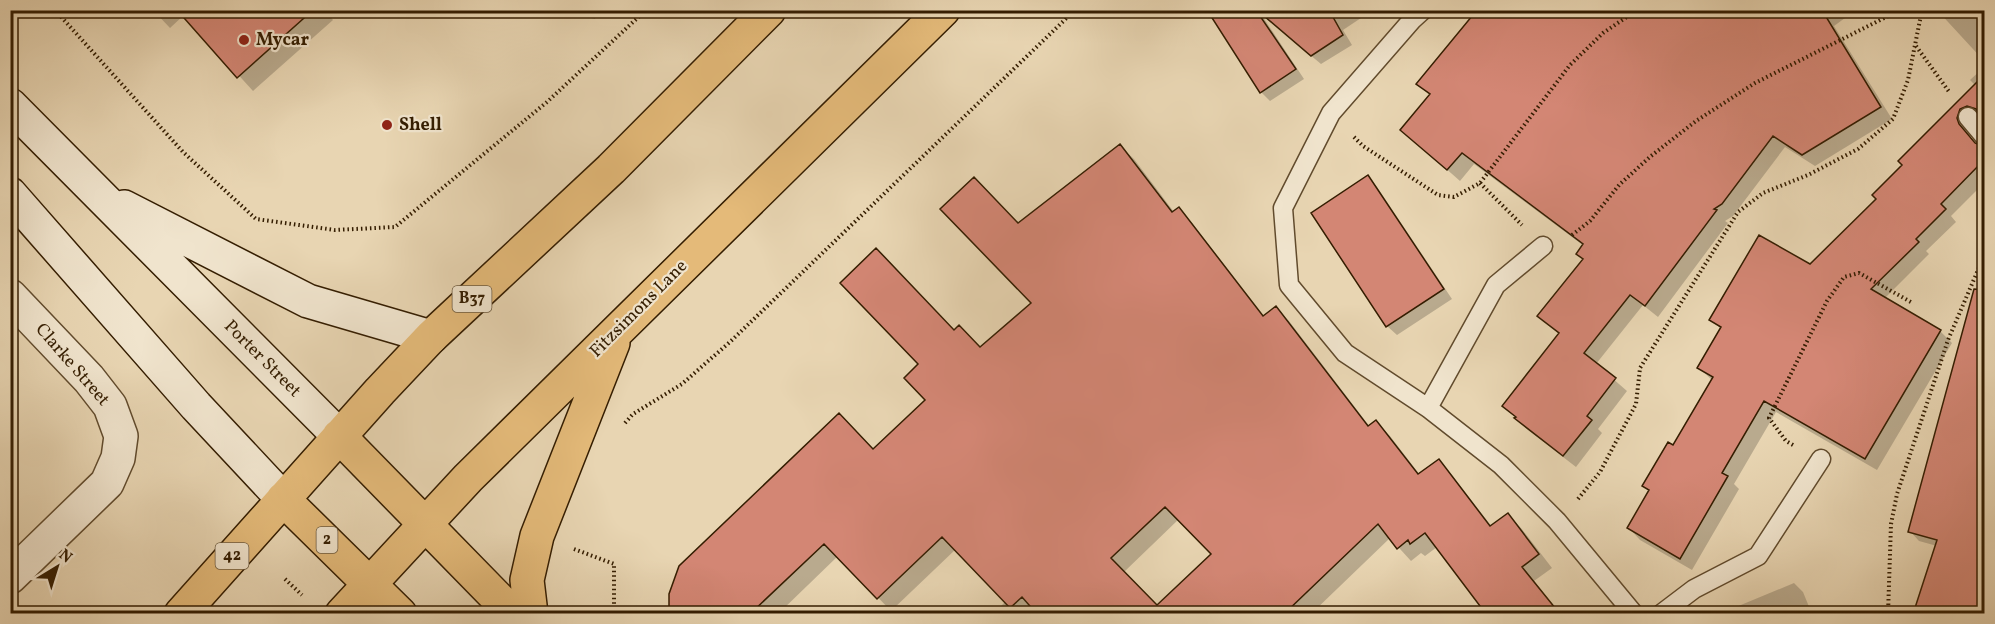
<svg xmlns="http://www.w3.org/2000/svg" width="1995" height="624" viewBox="0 0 1995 624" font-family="Vollkorn,serif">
<rect width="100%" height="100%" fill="#e8d5b2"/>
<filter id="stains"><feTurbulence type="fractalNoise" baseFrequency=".00333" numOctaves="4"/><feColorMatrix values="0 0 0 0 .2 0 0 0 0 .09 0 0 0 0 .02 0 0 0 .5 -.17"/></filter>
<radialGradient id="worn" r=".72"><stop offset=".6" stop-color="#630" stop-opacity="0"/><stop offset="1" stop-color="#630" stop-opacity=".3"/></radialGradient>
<!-- shadow -->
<path fill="#0003" fill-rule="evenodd" d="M153 10H324L333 20 253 91 184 15 170 28Z
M561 10H597L595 19Z
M1224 10H1373L1343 30 1352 45 1321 64 1261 14 1304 79 1270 101 1261 92Z
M1490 10H1856L1834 26 1892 119 1815 166 1785 147 1733 216 1725 221 1728 223 1658 317 1643 305 1596 364 1627 391 1598 429 1602 433 1576 467 1528 430 1504 406 1560 335 1539 316 1584 260V246L1474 164 1460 181 1402 130 1430 96 1418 83Z
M1937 10H1984V61Z
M1984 67V118L1973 119 1968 126 1971 138 1980 148H1984V183L1951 216 1956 222 1926 251 1929 254 1884 299 1940 331 1952 343 1877 470 1776 412 1734 484 1739 489 1692 570 1640 540 1629 528 1650 492 1644 486 1674 447 1713 381 1699 368 1721 329 1711 320 1810 266 1878 199 1904 165 1976 86 1970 80Z
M1120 146 1134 159 1174 212 1178 209 1192 223 1264 316 1276 308 1289 321 1370 427 1376 422 1390 436 1420 475 1439 461 1452 475 1492 527 1508 515 1521 528 1552 568 1534 581 1560 614H1488L1437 547 1425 556 1421 553 1411 561 1390 538 1311 614H993L1006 601 956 549 891 611 838 556 778 614H672L873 451 927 400 954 332 980 349 1033 303 1018 225ZM1179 519 1213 554 1158 607 1124 572Z
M1368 177 1377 187 1452 299 1397 335 1387 326Z
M1982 318 1984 319V614H1915L1937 546 1919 541 1910 531Z
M1794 583 1803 592 1812 614H1725L1724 612Z"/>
<!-- building -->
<path fill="#d38674" stroke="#341d01" stroke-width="1.5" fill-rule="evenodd" d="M177 10H313L237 78Z
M1207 10H1256L1296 69 1260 93Z
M1257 10H1329L1343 35 1311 56Z
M1477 10H1822L1881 107 1802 155 1773 136 1722 204 1714 209 1717 210 1645 306 1630 295 1584 353 1616 378 1587 416 1592 420 1563 456 1514 418 1516 417 1502 406 1559 333 1537 316 1583 259 1576 254 1583 244 1462 153 1447 170 1400 130 1430 94 1416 84Z
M1984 75V119L1976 109 1967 106 1960 109 1957 118 1959 124 1975 143 1984 147V160L1941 204 1946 209 1916 239 1919 242 1871 289 1941 330 1865 459 1764 401 1722 473 1728 476 1680 559 1627 528 1649 490 1642 486 1668 442 1673 445 1713 377 1697 368 1721 327 1709 320 1759 235 1810 264 1876 199 1872 195 1902 165 1898 161Z
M1120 144 1172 212 1179 207 1263 316 1276 306 1368 426 1376 420 1418 474 1439 459 1490 526 1508 513 1539 554 1522 567 1560 614H1486L1425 533 1410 544 1408 540 1397 549 1378 524 1284 614H1037L1022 597 1010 608 942 537 877 599 824 544 750 614H669V594L679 566 839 413 873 449 925 400 904 378 918 364 840 283 876 248 954 330 959 325 980 347 1031 303 940 209 974 177 1018 223ZM1165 507 1211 554 1157 605 1111 558Z
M1368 175 1444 289 1386 327 1311 213Z
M1974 289 1984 290V614H1913L1937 540 1908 532Z"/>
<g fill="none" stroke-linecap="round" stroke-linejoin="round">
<defs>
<path id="service" d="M1423 10 1412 20 1331 113 1283 208 1289 285 1345 353 1428 408 1501 465 1557 521 1634 614
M1968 117 1984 136
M1428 408 1496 285 1543 246
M1661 614 1694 589 1758 556 1821 459"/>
<path id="minor" d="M10 296 89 379 110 406 121 436 118 458 107 483 10 577"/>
<path id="secondary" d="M10 105 339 436
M10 194 196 406 283 499
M124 207 308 301 431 337"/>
<path id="primary" d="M339 436 513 614
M283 499 400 614
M181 614 380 391 431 337 611 169 769 10
M342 614 468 478 943 10
M531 614 527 580 537 536 613 343"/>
</defs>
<!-- service casing -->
<use href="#service" stroke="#614b2d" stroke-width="21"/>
<!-- minor casing -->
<use href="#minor" stroke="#614b2d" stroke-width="36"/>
<!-- secondary casing -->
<use href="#secondary" stroke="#341d01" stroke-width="36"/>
<!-- primary casing -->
<use href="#primary" stroke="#341d01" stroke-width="36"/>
<!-- path -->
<path stroke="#341d01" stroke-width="4" stroke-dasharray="1.5 3" stroke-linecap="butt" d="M55 10 183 152 256 219 335 230 395 227 547 102 646 10
M1916 46 1950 93
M1354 137 1363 146 1438 195 1454 197 1480 183 1570 65 1603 33 1637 10
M1480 183 1522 225
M1572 235 1590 221 1620 184 1651 156 1696 121 1755 83 1900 10
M625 423 633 414 682 384 731 341 1075 10
M1793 445 1786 441 1769 418 1827 301 1844 277 1859 273 1911 302
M1578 499 1600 472 1636 404 1640 368 1738 212 1763 193 1808 175 1858 149 1893 119 1908 80 1922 10
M574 549 614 564V614
M285 579 302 595
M1888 614 1891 524 1897 494 1948 340 1984 256"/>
<!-- service -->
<use href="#service" stroke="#f0e4cd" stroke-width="18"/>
<!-- minor -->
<use href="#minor" stroke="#f0e4cd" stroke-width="33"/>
<!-- secondary -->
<use href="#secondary" stroke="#f0e4cd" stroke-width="33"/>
<!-- primary -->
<use href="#primary" stroke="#e4ba79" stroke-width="33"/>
</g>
<!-- markers -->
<g fill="#8f2418" stroke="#f0e4cd" stroke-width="2">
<circle cx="244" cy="40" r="6"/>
<circle cx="387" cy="125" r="6"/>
</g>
<g text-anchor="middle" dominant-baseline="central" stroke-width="4.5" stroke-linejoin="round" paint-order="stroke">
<!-- shield labels -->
<g fill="#f0e4cd" stroke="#6c593e" stroke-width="1.5">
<rect x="452.5" y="286" width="39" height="26" rx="4.5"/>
<rect x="316.5" y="527" width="21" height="26" rx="4.5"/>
<rect x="215.5" y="543" width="33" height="26" rx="4.5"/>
</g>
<g font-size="16" font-weight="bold" fill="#341d01">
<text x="472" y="299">B37</text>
<text x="327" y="540">2</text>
<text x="232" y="556">42</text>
</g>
<!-- poi labels -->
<g font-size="18" font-weight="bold" fill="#341d01" stroke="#f0e4cd" text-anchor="start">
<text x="256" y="40">Mycar</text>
<text x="399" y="125">Shell</text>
</g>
<!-- street labels -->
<g font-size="18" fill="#341d01" stroke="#f0e4cd">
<text transform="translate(639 309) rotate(-45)">Fitzsimons Lane</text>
<text transform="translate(262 359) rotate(45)">Porter Street</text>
<text transform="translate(72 365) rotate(49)">Clarke Street</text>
</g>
</g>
<!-- margin -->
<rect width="1995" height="624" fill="none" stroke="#e8d5b2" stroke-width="36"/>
<rect x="12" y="12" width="1971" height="600" fill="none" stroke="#341d01" stroke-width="3"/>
<rect x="18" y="18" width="1959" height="588" fill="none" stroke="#341d01" stroke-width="1.5"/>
<!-- north arrow -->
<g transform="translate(57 567) rotate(38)" stroke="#f0e4cd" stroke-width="4.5" paint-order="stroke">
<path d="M0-4.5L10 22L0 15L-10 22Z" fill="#341d01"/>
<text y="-9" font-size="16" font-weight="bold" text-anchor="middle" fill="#341d01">N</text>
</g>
<rect width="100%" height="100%" filter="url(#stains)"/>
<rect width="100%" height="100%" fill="url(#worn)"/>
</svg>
